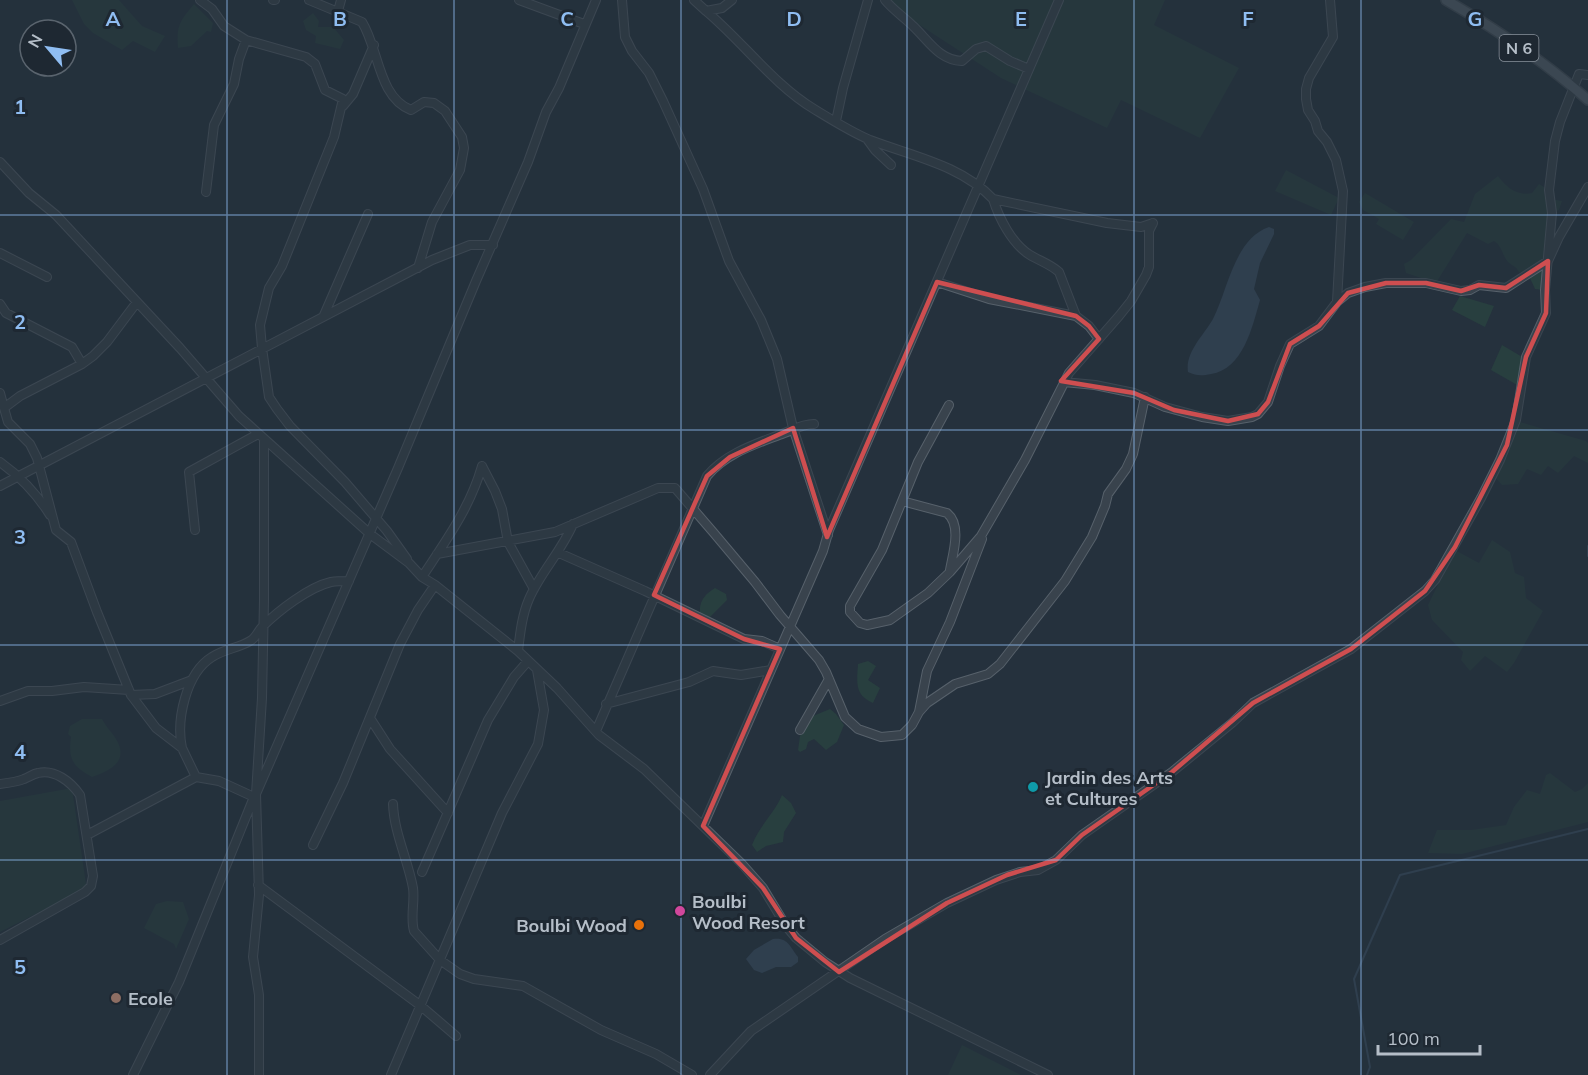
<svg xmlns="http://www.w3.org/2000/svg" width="1588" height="1075" viewBox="0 0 1588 1075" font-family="Mulish,sans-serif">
<rect width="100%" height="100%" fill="#25313d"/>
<!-- green -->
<path fill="#283f3f" d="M72 0H119L142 26 165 36 155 52 133 41 122 50 93 33 84 24Z
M889 0H1165L1154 25 1239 68 1200 138 1121 100 1107 128 1001 78 892 7Z
M194 4 213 23 211 32 207 31 191 46 178 48C176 25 180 21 194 4Z
M313 13 319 21 318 27H333L344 40 340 49 315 43 316 36 306 30 303 21Z
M1286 170 1339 198 1331 215 1275 191Z
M1498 176C1507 188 1517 196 1532 193L1539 184 1544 187 1545 198 1562 201 1559 210 1553 212 1543 290 1535 289 1529 276 1519 272C1516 266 1512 266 1508 262 1502 255 1502 246 1494 241L1488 244 1467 233 1436 283 1406 273 1404 264 1411 260 1451 219 1464 222 1475 194Z
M1365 193 1414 222 1403 240 1376 224 1379 219 1363 210 1359 202Z
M1460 296 1494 306 1485 327 1452 310Z
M1502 345 1524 358 1519 386 1491 370Z
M1516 421 1586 441 1588 443V463L1574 456 1558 473 1548 466 1541 475 1527 469 1518 484 1502 485 1494 476 1508 450Z
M1492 540 1510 552 1515 573 1524 577 1526 598 1543 611 1514 663 1507 672 1485 656 1470 671 1461 660 1463 652 1432 620 1428 605 1455 550 1479 563Z
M715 588 726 594 727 600 708 619 700 613C699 601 705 594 715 588Z
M868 661 876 666 868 680 880 688 873 703C854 695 857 682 858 664Z
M830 709 836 714 844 725 837 742 826 750 814 739 808 742 806 749 800 752 798 750 800 736 813 716Z
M82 719H102C106 727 112 732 116 739 130 762 109 771 92 777 72 766 68 759 71 737L68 734 70 726Z
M1550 773 1575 792 1582 789 1588 783V822L1462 854 1428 853 1437 830H1471L1506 825 1514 807 1527 790 1540 794 1546 775Z
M72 788 86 884 83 890 0 932V801Z
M782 795 791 803 796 813 784 832 783 842 766 846 757 852 752 845C759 826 774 814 782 795Z
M167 901 183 902 189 919 176 949 174 944 144 928 156 904Z
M962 1045 1021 1075H948Z"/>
<!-- water -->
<path fill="#3c5065" d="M1269 227 1274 229V234L1260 263 1254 289 1260 300C1252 328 1243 369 1211 374 1201 376 1197 376 1188 372 1185 352 1204 335 1213 319 1228 290 1234 239 1269 227Z
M773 939C788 937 790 947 798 957V962L791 967H776L762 973 754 970 746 959 754 950Z"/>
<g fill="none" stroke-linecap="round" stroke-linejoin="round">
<!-- stream -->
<path stroke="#3c5065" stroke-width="2" d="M1588 546V556
M1367 1075 1370 1067 1354 979 1400 875 1588 829"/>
<defs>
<path id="minor" d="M200 0 212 9 224 26 246 40 306 57 315 64 325 90 343 99 334 137 282 266 269 288 260 325 262 348 269 397 277 409 290 426 345 482 387 531 407 559
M273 0H275
M309 0 362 22C379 49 378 97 411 110L424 102 434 103 445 111 462 137 464 148 460 170 432 222 418 268
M519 0 584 24
M622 0 625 37 632 51 649 73 663 101 703 189 729 261 761 320 777 359 793 428 828 535
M694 0 706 11 722 8 732 0
M885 0C893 10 904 17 913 26 929 41 939 60 962 61L976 49 986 46 1010 61 1029 69
M1330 0 1333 37 1309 78 1306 89V99L1308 110 1315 121 1318 131 1327 142 1336 160 1343 191 1337 302
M338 11 341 0
M706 11C742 41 774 85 814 109 832 120 851 132 870 140 912 156 961 165 993 199L1107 223 1141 227 1153 223
M343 106 353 94 374 45
M836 121 843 88 868 0
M867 139 875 150 891 165
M0 162 29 193 56 215 180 348 239 416 370 534 409 563 422 577 435 585 518 651 557 688 599 735 644 769 741 863 763 888 786 926 796 938 825 962 850 978 1048 1075
M206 192 214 125 234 84 239 59 246 40
M993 199C999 218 1012 244 1030 255 1040 261 1050 264 1059 272L1076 316 1089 326 1099 339
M0 253 47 277
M937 282 989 299 1076 316
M137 302 107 342 93 356 82 364 20 396 4 408 8 422 30 444 37 458 56 530 71 542 97 612 131 695 156 728 182 748 196 777
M0 304 6 313 72 347 82 364
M324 315 368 214
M1064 382 1095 385 1134 393 1165 407 1202 417 1228 421 1252 417 1258 414 1268 402 1280 366 1290 344 1319 326 1337 302 1348 293 1365 287 1386 283H1426L1461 291 1470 290 1479 285 1506 288 1548 261 1559 237 1588 187
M0 393 4 408
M949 405 918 462 882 550 850 606V612L860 623 867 625 890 620 928 593 950 572 981 536 1025 460 1069 373 1119 316 1131 301 1146 275 1149 267V231L1153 223
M0 462C21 477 37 494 50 515
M482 466 495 491 502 509 508 542 534 589
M0 486 432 260 470 245H493
M902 501 947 513C962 525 953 553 950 570
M195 530 189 472 258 434
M559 553 645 591 744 639 762 641 780 649
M437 554 555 532 658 488H675L713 532 755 582 780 615 819 660 826 672 845 717 858 729 881 737 902 735 912 725 919 712 927 703 955 684 988 674 1000 664 1065 581 1092 537 1105 506 1108 494 1126 469 1133 454 1145 397
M422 577C445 542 470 508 482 466
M518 651C520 634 522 615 529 599 540 573 561 552 573 524
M131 695 155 694 192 680
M0 701 28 691H52L84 687 129 690
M606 704 689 682 713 671 741 675 771 670
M919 712 927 671 950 622 982 539
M370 718 390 749 448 813
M800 730 829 679
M596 731 707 476C725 454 753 445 779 435 792 431 800 424 814 424
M182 748C176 720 186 673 212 657 224 649 239 648 250 641 256 638 258 631 262 627 278 611 309 587 331 582 337 581 343 581 349 581
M0 784C8 783 17 782 24 779 29 777 33 774 38 773 55 769 71 782 80 795L93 876 91 886 85 892 0 940
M393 804C394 833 408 860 413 888 415 902 410 917 414 931L440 960 460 974 474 979 523 986 601 1030 656 1054 692 1075
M703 826 823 551 829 530C904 353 982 177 1059 0
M87 835 196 777 219 781 254 797 256 794 398 468 476 281 528 162 546 112 559 88 596 0
M313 845 343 783 400 644 418 610 435 585
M422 872 488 720 514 677 528 661
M258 885 421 1006 456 1036
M133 1075 179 982 254 797
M259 1075V995L253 957 259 895 256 794 262 698 264 600V439
M391 1075 502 813 538 744 544 710 537 670
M710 1075 751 1031 885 939 947 903 996 880 1020 872 1038 870 1056 860 1082 835 1172 772 1232 723 1253 703 1351 649 1425 591 1435 580 1481 498 1500 460 1516 420 1526 357 1546 313 1545 290 1552 213 1549 190 1555 141 1560 122 1579 74 1588 75"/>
<path id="major" d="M1446 0C1496 29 1545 62 1588 100"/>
</defs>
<!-- minor casing -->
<use href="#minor" stroke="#57616b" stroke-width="10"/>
<!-- major casing -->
<use href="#major" stroke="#424c56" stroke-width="12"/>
<!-- minor -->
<use href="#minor" stroke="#39434d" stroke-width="8"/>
<!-- major -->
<use href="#major" stroke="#57626d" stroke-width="9"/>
</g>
<!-- marked area -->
<path d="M0 0H1588V1075H0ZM1548 261 1546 313 1526 357 1507 445 1455 547 1425 591 1351 649 1253 703 1172 772 1082 835 1056 860 1007 875 947 903 839 972 796 938 763 888 703 826 780 649 744 639 654 595 707 476 730 457 793 428 827 537 937 282 1076 316 1089 326 1099 339 1061 381 1134 393 1174 410 1228 421 1258 414 1268 402 1290 344 1319 326 1348 293 1386 283H1426L1461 291 1479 285 1506 288Z" fill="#25313d" fill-opacity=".55" fill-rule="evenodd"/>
<path fill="none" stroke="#ce4e50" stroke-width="4.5" stroke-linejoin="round" d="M1548 261 1546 313 1526 357 1507 445 1455 547 1425 591 1351 649 1253 703 1172 772 1082 835 1056 860 1007 875 947 903 839 972 796 938 763 888 703 826 780 649 744 639 654 595 707 476 730 457 793 428 827 537 937 282 1076 316 1089 326 1099 339 1061 381 1134 393 1174 410 1228 421 1258 414 1268 402 1290 344 1319 326 1348 293 1386 283H1426L1461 291 1479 285 1506 288Z"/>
<!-- grid -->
<path fill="none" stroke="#8fbdf2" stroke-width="1.5" stroke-opacity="0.55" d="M227 0V1075M454 0V1075M681 0V1075M907 0V1075M1134 0V1075M1361 0V1075M0 215H1588M0 430H1588M0 645H1588M0 860H1588"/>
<!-- markers -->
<circle fill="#0f9aa8" stroke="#1e2832" stroke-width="2" cx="1033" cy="787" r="6"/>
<circle fill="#d1479c" stroke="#1e2832" stroke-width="2" cx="680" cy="911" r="6"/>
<circle fill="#e8710a" stroke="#1e2832" stroke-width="2" cx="639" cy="925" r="6"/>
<circle fill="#8d6e63" stroke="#1e2832" stroke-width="2" cx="116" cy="998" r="6"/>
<g text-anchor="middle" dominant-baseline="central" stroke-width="6" stroke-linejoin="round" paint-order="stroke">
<!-- shield labels -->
<rect fill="#1e2832" stroke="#88919b" stroke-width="1.5" x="1499.5" y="35" width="39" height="26" rx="4.5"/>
<g font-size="16" font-weight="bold" fill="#b5bec8">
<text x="1519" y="48">N 6</text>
</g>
<!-- poi labels -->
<g font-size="18" font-weight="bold" fill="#b5bec8" stroke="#1e2832" text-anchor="start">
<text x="1045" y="777">Jardin des Arts<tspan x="1045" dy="21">et Cultures</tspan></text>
<text x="692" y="901">Boulbi<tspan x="692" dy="21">Wood Resort</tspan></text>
<text x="627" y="925" text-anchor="end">Boulbi Wood</text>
<text x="128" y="998">Ecole</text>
</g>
</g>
<g font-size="20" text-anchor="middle" font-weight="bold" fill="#8fbdf2" stroke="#1e2832" stroke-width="6" stroke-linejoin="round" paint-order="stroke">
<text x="113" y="26">A</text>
<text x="340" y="26">B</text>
<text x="567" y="26">C</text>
<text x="794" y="26">D</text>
<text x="1021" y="26">E</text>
<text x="1248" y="26">F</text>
<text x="1475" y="26">G</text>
<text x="20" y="114">1</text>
<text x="20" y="329">2</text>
<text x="20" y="544">3</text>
<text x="20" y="759">4</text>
<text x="20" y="974">5</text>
</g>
<!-- north arrow -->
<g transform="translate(48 48) rotate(299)"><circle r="28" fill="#1e2832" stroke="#5a646e" stroke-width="1.5"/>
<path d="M0-4.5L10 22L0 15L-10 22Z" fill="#8fbdf2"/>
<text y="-9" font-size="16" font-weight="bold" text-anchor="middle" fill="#b5bec8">N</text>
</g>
<!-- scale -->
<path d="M1378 1045v9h102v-9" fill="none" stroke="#b5bec8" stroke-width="3"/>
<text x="1387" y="1045" font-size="18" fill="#b5bec8" stroke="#1e2832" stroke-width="4.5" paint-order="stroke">100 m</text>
</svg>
